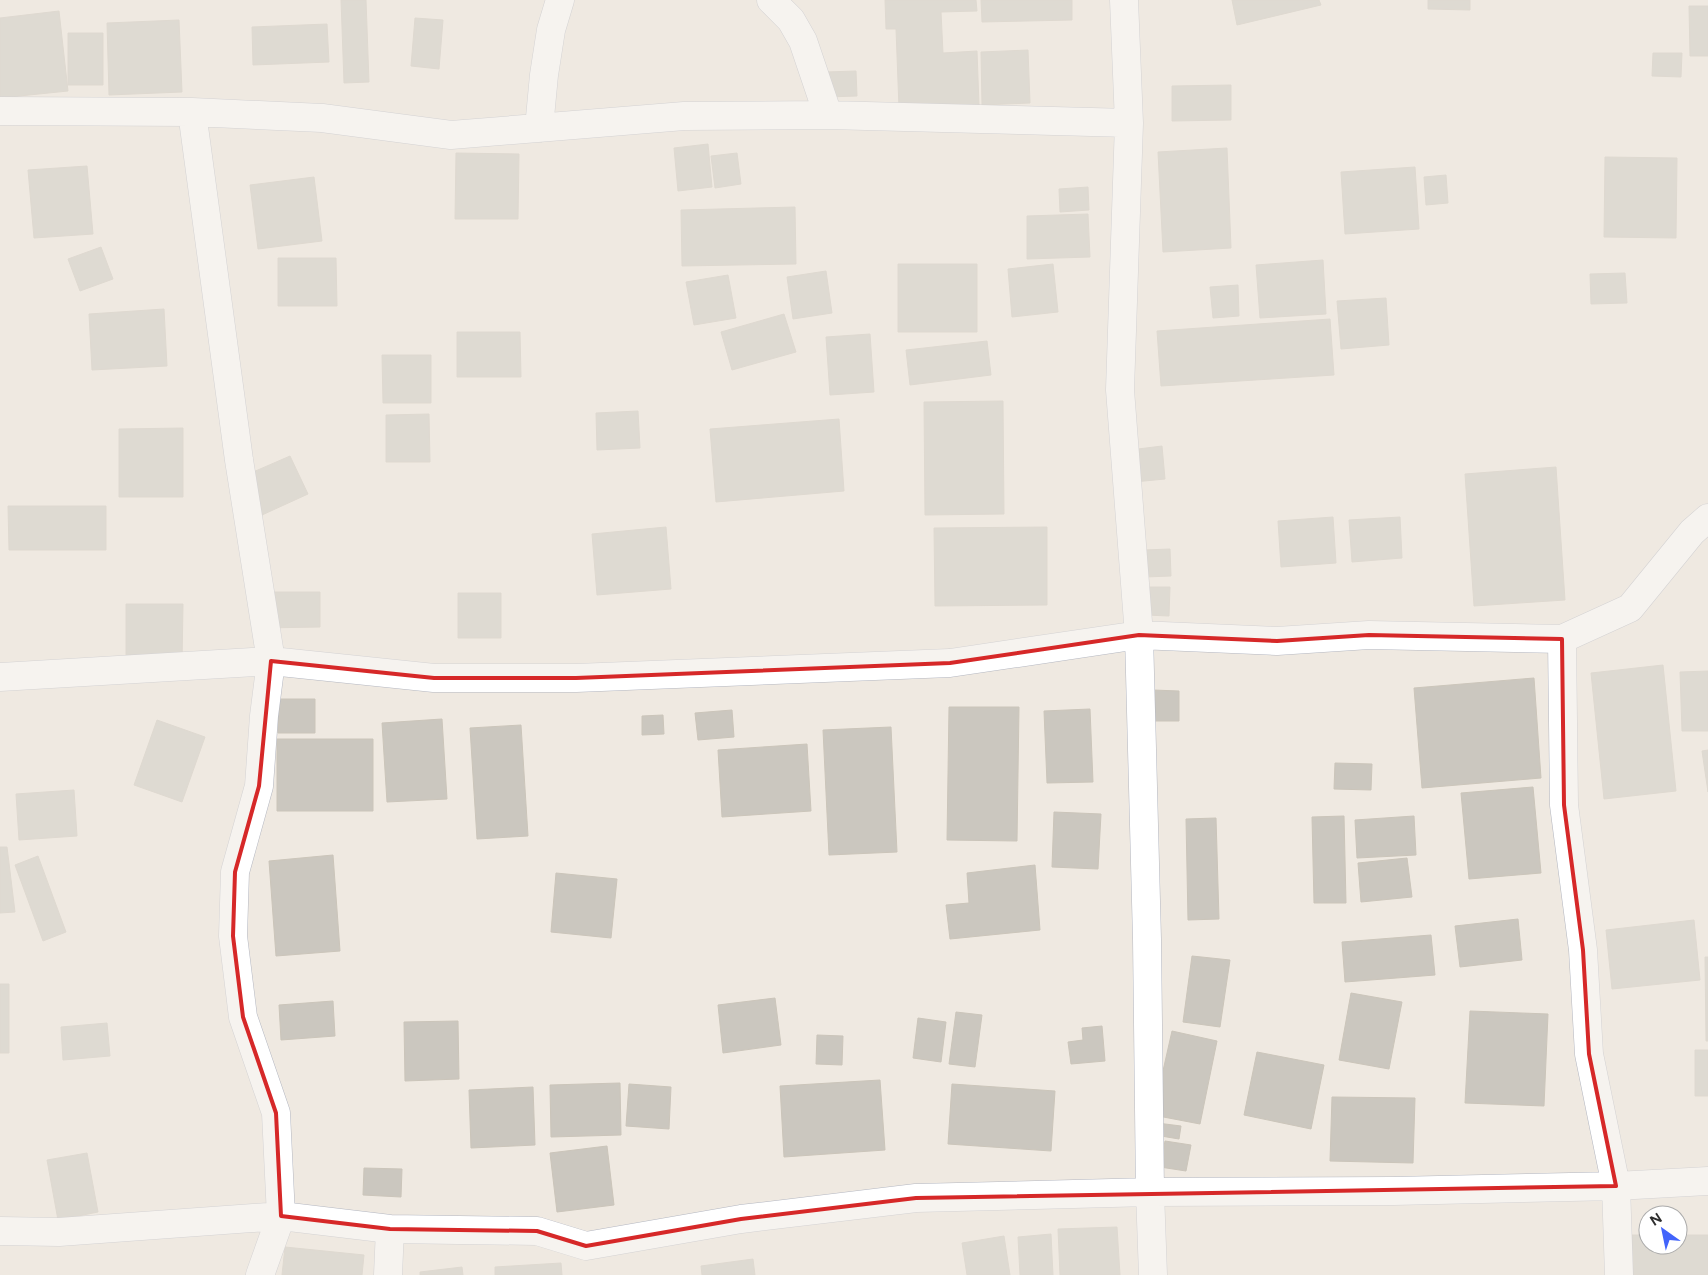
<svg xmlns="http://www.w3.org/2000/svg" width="1708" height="1275" viewBox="0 0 1708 1275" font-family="Figtree,sans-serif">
<rect width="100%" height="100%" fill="#efe9e1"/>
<!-- building -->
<path fill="#cbc7bf" stroke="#cbc5ba" d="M341 0H366L369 82 344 83Z
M885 0H976L977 11 941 12 943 53 977 51 979 105 899 108 896 29H886Z
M981 0H1072V20L982 22Z
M1232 0H1319L1321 5 1237 25Z
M1428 0H1470V10L1428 9Z
M1689 6H1708V56H1690Z
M59 11 68 91 0 98V18Z
M415 18 443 20 439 69 411 66Z
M179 20 182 92 109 95 107 23Z
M327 24 329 62 253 65 252 27Z
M68 33H103V85H68Z
M1028 50 1030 103 982 105 981 52Z
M1653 53H1682L1681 77 1652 76Z
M856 71 857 96 827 97 826 72Z
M1231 85V120L1172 121V86Z
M708 144 712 187 678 191 674 148Z
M1227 148 1231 248 1163 252 1158 152Z
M456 153 519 154 518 219H455Z
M737 153 741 184 715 188 711 156Z
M1605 157 1677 158 1676 238 1604 237Z
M87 166 93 234 34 238 28 170Z
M1415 167 1419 229 1345 234 1341 172Z
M1446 175 1448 203 1426 205 1424 177Z
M314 177 322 241 258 249 250 185Z
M1088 187 1089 210 1060 212 1059 189Z
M795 207 796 264 682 266 681 210Z
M1088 214 1090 257 1027 259V216Z
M101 247 113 279 80 291 68 259Z
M278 258H336L337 306H278Z
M1323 260 1326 314 1260 318 1256 265Z
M898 264H977V332H898Z
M1053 264 1058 312 1012 317 1008 269Z
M826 271 832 313 793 319 787 277Z
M1625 273 1627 303 1591 304 1590 274Z
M728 275 736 318 694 325 686 282Z
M1238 285 1239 316 1213 318 1210 287Z
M1386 298 1389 345 1341 349 1337 301Z
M164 309 167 366 92 370 89 314Z
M784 314 796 352 732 370 721 332Z
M1330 319 1334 375 1161 386 1157 331Z
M457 332H520L521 377H457Z
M870 334 874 392 830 395 826 337Z
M987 341 991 375 910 385 906 350Z
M382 355H431V403H383Z
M1003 401 1004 514 925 515 924 402Z
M638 411 640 448 597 450 596 413Z
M429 414 430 462H386V415Z
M839 419 844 491 716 502 710 429Z
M183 428V497H119V429Z
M1162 446 1165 479 1134 482 1130 450Z
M290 456 308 494 262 515 244 476Z
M1556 467 1565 600 1474 606 1465 474Z
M8 506H106V550H9Z
M1333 517 1336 563 1281 567 1278 521Z
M1400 517 1402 558 1352 562 1349 520Z
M666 527 671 589 597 595 592 534Z
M1047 527V605L935 606 934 528Z
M1170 549 1171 576 1145 577 1144 550Z
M1148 587H1170L1169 616 1146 615Z
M262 592H320V627L262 628Z
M458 593H501V638H458Z
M126 604H183L182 664H126Z
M1663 665 1676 791 1604 799 1591 673Z
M1708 671V731H1682L1680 672Z
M1534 678 1541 778 1422 788 1414 688Z
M1153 690 1179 691V721H1153Z
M278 699H315V733H278Z
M949 707H1019L1017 841 947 840Z
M1090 709 1093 782 1047 783 1044 711Z
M732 710 734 737 698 740 695 713Z
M663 715 664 734 642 735V716Z
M442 719 447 799 387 802 382 723Z
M157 720 205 737 182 802 134 785Z
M521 725 528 836 477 839 470 728Z
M891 727 897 852 829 855 823 730Z
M277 739H373V811H277Z
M807 744 811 811 722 817 718 750Z
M1708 750V792L1702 751Z
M1335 763 1372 764 1371 790 1334 789Z
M1533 787 1541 873 1469 879 1461 793Z
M74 790 77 836 19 840 16 794Z
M1054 812 1101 814 1098 869 1052 867Z
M1344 816 1346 903H1314L1312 817Z
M1414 816 1416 855 1357 858 1355 820Z
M1216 818 1219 919 1188 920 1186 819Z
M0 847H7L15 912 0 913Z
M333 855 340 951 276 956 269 861Z
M38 856 66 932 43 941 15 865Z
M1407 858 1412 897 1361 902 1358 863Z
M1035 865 1040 930 950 939 946 905 969 903 967 873Z
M556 873 617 879 611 938 551 932Z
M1518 919 1522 960 1460 967 1455 926Z
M1694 920 1700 980 1612 989 1606 930Z
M1431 935 1435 975 1345 982 1342 942Z
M1192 956 1230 960 1220 1027 1183 1022Z
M1705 957H1708V1041H1706Z
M0 984H9V1053H0Z
M1351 993 1402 1002 1389 1069 1339 1060Z
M775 998 781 1045 723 1053 718 1005Z
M333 1001 335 1036 281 1040 279 1005Z
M1470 1011 1548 1014 1544 1106 1465 1103Z
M956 1012 982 1015 975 1067 949 1064Z
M918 1018 946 1022 941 1062 913 1058Z
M458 1021 459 1079 405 1081 404 1022Z
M107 1023 110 1056 63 1060 61 1027Z
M1102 1026 1105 1061 1071 1064 1068 1042 1083 1040 1082 1028Z
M1172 1031 1217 1041 1200 1124 1153 1115Z
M817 1035 843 1036 842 1065 816 1064Z
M1695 1050H1708V1096H1695Z
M1257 1052 1324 1065 1311 1129 1244 1115Z
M880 1080 885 1150 784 1157 780 1086Z
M620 1083 621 1135 551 1137 550 1085Z
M629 1084 671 1087 669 1129 626 1126Z
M952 1084 1055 1091 1051 1151 948 1144Z
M533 1087 535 1145 471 1148 469 1090Z
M1332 1097 1415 1098 1413 1163 1330 1161Z
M1157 1123 1181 1126 1179 1139 1155 1135Z
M1165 1141 1191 1145 1186 1171 1160 1167Z
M607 1146 614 1205 557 1212 550 1153Z
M87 1153 98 1212 58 1220 47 1160Z
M364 1168 402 1169 401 1197 363 1195Z
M1117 1227 1120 1275H1060L1058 1229Z
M1051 1234 1053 1275H1020L1018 1237Z
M1632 1235H1648V1245H1678V1235H1708V1275H1631Z
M1004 1236 1010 1275H967L962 1243Z
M285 1247 364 1255 362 1275H282Z
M753 1259 755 1275H702L701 1266Z
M561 1263 562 1275H495V1267Z
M462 1267 463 1275H420V1272Z"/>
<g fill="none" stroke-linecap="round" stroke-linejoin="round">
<defs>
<path id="street" d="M771 0 791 20 803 41 828 115
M1124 0 1129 123 1120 390 1139 635 1147 939 1150 1192 1153 1275
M0 111 192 112 322 118 451 135 684 116 828 115 1129 123
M192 112 239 460 271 661 264 716 259 786 235 872 233 936 243 1017 276 1113 281 1216 260 1275
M539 128 544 75 551 30 560 0
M1562 639 1564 805 1583 950 1589 1054 1616 1186 1619 1275
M0 677 271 661 434 678H576L950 663 1139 635 1277 641 1369 635 1562 639 1630 608 1692 532 1708 518
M0 1231 59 1232 281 1216 390 1229 537 1231 586 1246 741 1219 916 1198 1150 1192 1394 1191 1616 1186 1708 1181
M388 1275 390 1229"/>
</defs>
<!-- street casing -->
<use href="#street" stroke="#b4b7c1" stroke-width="29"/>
<!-- street -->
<use href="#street" stroke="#fff" stroke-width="28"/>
</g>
<!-- marked area -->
<path d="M0 0H1708V1275H0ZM1139 635 1277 641 1369 635 1562 639 1564 805 1583 950 1589 1054 1616 1186 916 1198 741 1219 586 1246 537 1231 390 1229 281 1216 276 1113 243 1017 233 936 235 872 259 786 271 661 434 678H576L950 663Z" fill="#efe9e1" fill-opacity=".55" fill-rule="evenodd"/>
<path fill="none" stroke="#d62828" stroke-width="4" stroke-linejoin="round" d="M1139 635 1277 641 1369 635 1562 639 1564 805 1583 950 1589 1054 1616 1186 916 1198 741 1219 586 1246 537 1231 390 1229 281 1216 276 1113 243 1017 233 936 235 872 259 786 271 661 434 678H576L950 663Z"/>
<!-- north arrow -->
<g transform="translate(1663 1230) rotate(327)"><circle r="24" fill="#ffffff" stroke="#ababab"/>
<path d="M0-4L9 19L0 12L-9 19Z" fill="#4264fb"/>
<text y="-8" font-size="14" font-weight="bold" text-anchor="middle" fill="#2e2e2e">N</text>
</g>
</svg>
